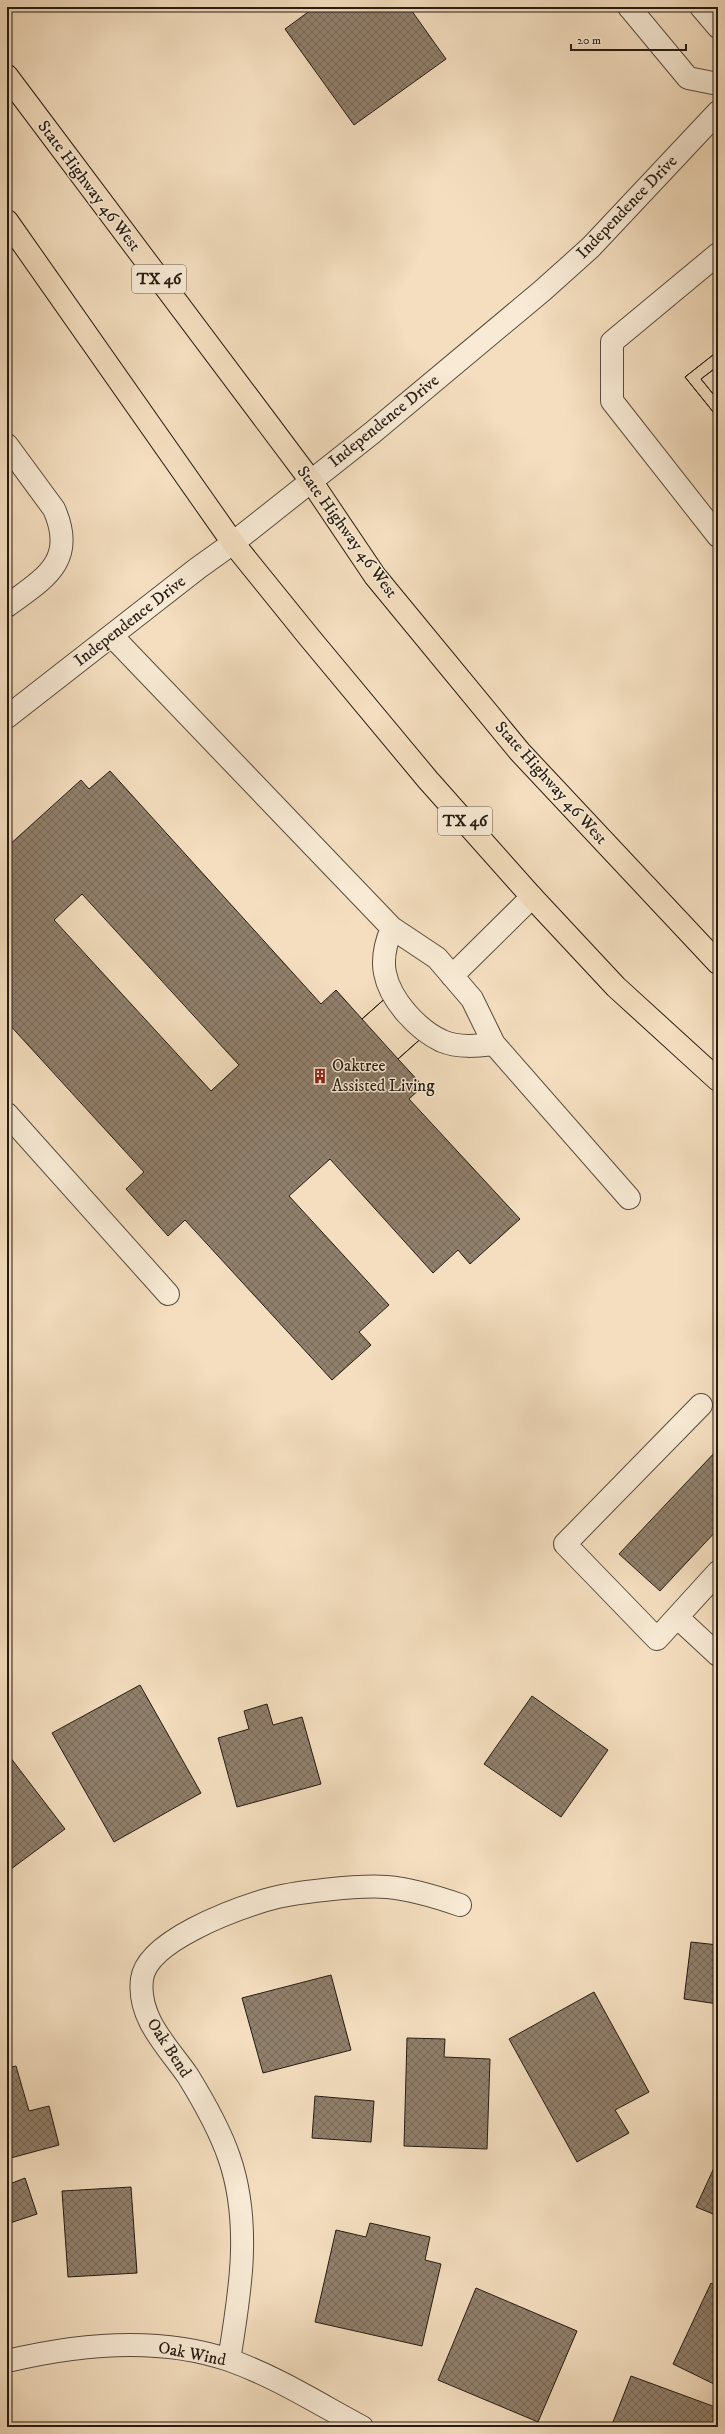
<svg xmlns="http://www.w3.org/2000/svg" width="725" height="2434" viewBox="0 0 725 2434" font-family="'IM FELL DW Pica',serif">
<defs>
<pattern id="building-cross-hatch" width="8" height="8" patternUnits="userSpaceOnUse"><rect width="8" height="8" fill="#91806c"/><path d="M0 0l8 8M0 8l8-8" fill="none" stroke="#766858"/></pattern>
</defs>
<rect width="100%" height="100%" fill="#f4debf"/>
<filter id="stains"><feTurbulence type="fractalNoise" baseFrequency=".005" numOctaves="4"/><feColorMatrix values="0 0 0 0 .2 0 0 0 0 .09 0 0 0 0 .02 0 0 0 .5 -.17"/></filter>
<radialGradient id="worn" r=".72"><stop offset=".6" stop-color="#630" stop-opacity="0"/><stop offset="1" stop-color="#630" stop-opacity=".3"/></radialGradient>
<!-- building -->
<path fill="url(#building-cross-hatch)" stroke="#251b13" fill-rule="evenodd" d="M315 7H409L446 59 354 125 285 29Z
M718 351V418L685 377Z
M718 351V366L701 379 718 400V418L685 377Z
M718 366V400L701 379Z
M110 771 321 1004 336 990 362 1019 398 987 434 1027 398 1059 423 1086 409 1099 520 1219 470 1264 458 1250 433 1273 330 1159 289 1196 389 1305 359 1332 371 1345 332 1380 185 1220 168 1236 126 1189 144 1172 7 1022V847L81 780 89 789ZM82 894 239 1065 211 1091 54 920Z
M398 987 434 1027 398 1059 362 1019Z
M718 1449V1529L660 1591 619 1554Z
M140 1685 201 1793 114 1842 52 1733Z
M532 1696 608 1750 561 1817 484 1764Z
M267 1704 273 1725 302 1717 321 1784 237 1807 218 1738 249 1729 244 1711Z
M10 1757 65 1829 7 1872V1759Z
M691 1942 718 1945V2004L684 1999Z
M331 1975 351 2050 263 2073 242 1998Z
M594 1992 649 2092 615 2110 629 2133 577 2162 509 2039Z
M407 2038 445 2039 444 2057 490 2059 487 2149 404 2146Z
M16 2066 29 2111 49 2106 59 2145 7 2159V2068Z
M315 2096 374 2101 371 2142 312 2138Z
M718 2159V2216L696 2207Z
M25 2178 37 2214 7 2224V2185Z
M131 2187 137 2273 68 2277 62 2191Z
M370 2223 430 2237 425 2260 441 2264 422 2346 315 2322 336 2230 366 2237Z
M711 2283 718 2287V2386L673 2364Z
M476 2288 577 2331 538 2422 438 2380Z
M631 2376 718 2408V2427H611Z"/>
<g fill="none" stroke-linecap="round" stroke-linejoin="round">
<defs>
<path id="service" d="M629 7 688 78 718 84
M701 7 718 27
M718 254 612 342V401L718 536
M7 445 54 509C77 561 45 578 7 606
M112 636 392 928 437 958 472 999 494 1044 629 1198
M392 928C386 942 382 958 385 973 390 1000 418 1030 442 1041 459 1048 477 1046 494 1044
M452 976 532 897
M7 1114 168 1294
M701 1405 565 1544 657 1639 718 1572
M677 1617 718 1655"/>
<path id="minor" d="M7 717 198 568 233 543 372 433 542 291 591 247 718 112
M229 2360C240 2294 252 2223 229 2157 219 2128 204 2102 188 2076 168 2047 137 2018 142 1979 147 1941 233 1910 266 1900 292 1892 359 1885 387 1887 411 1889 437 1897 460 1905
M7 2361C78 2344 159 2336 229 2360 275 2376 319 2404 362 2427"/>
<path id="primary" d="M7 76 311 481 375 576 520 752 718 963
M7 221 233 543 309 637 428 780 532 897 616 987 718 1080"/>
</defs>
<!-- service casing -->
<use href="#service" stroke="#594c3e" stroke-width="24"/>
<!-- minor casing -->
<use href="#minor" stroke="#594c3e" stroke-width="24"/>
<!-- primary casing -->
<use href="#primary" stroke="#251b13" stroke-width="24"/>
<!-- service -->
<use href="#service" stroke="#f8ead5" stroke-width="22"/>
<!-- minor -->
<use href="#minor" stroke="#f8ead5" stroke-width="22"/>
<!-- primary -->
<use href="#primary" stroke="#f4debf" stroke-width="22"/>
</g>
<!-- icons -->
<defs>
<symbol id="building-bare" viewBox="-9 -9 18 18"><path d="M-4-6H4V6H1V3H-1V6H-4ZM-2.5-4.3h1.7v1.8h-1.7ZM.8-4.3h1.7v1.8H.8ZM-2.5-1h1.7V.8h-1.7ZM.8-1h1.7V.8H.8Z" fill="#8f2418" stroke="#f8ead5" stroke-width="2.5" paint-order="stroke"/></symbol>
</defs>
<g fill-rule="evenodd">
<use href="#building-bare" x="309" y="1065" width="22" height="22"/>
</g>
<g text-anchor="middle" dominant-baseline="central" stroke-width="3" stroke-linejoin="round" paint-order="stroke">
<!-- shield labels -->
<g fill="#f8ead5" stroke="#64594d" stroke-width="1">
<rect x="132" y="265" width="54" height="28" rx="3"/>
<rect x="438" y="807" width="54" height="28" rx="3"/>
</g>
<g font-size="16" font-weight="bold" fill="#251b13">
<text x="159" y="279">TX 46</text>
<text x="465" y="821">TX 46</text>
</g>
<!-- street labels -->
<g font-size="17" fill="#251b13" stroke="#f8ead5">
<text transform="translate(89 186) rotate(53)">State Highway 46 West</text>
<text transform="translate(627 207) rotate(-46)">Independence Drive</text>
<text transform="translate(384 421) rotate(-39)">Independence Drive</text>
<text transform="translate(347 532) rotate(54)">State Highway 46 West</text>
<text transform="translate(130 621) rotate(-38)">Independence Drive</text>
<text transform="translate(551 783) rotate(48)">State Highway 46 West</text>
<text transform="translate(169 2048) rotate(57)">Oak Bend</text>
<text transform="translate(192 2354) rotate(11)">Oak Wind</text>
</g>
<!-- poi labels -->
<g font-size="17" fill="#251b13" stroke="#f8ead5" text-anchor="start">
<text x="332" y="1066">Oaktree<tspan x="332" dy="20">Assisted Living</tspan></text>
</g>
</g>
<!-- margin -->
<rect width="725" height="2434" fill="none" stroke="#f4debf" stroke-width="24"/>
<rect x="8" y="8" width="709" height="2418" fill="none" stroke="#251b13" stroke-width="2"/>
<rect x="12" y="12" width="701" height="2410" fill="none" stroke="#251b13"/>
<!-- scale -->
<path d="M571 44v6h115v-6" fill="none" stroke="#251b13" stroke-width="2"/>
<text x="577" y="44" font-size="12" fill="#251b13" stroke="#f8ead5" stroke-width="3" paint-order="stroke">20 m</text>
<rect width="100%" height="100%" filter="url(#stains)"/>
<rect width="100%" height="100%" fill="url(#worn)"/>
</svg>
